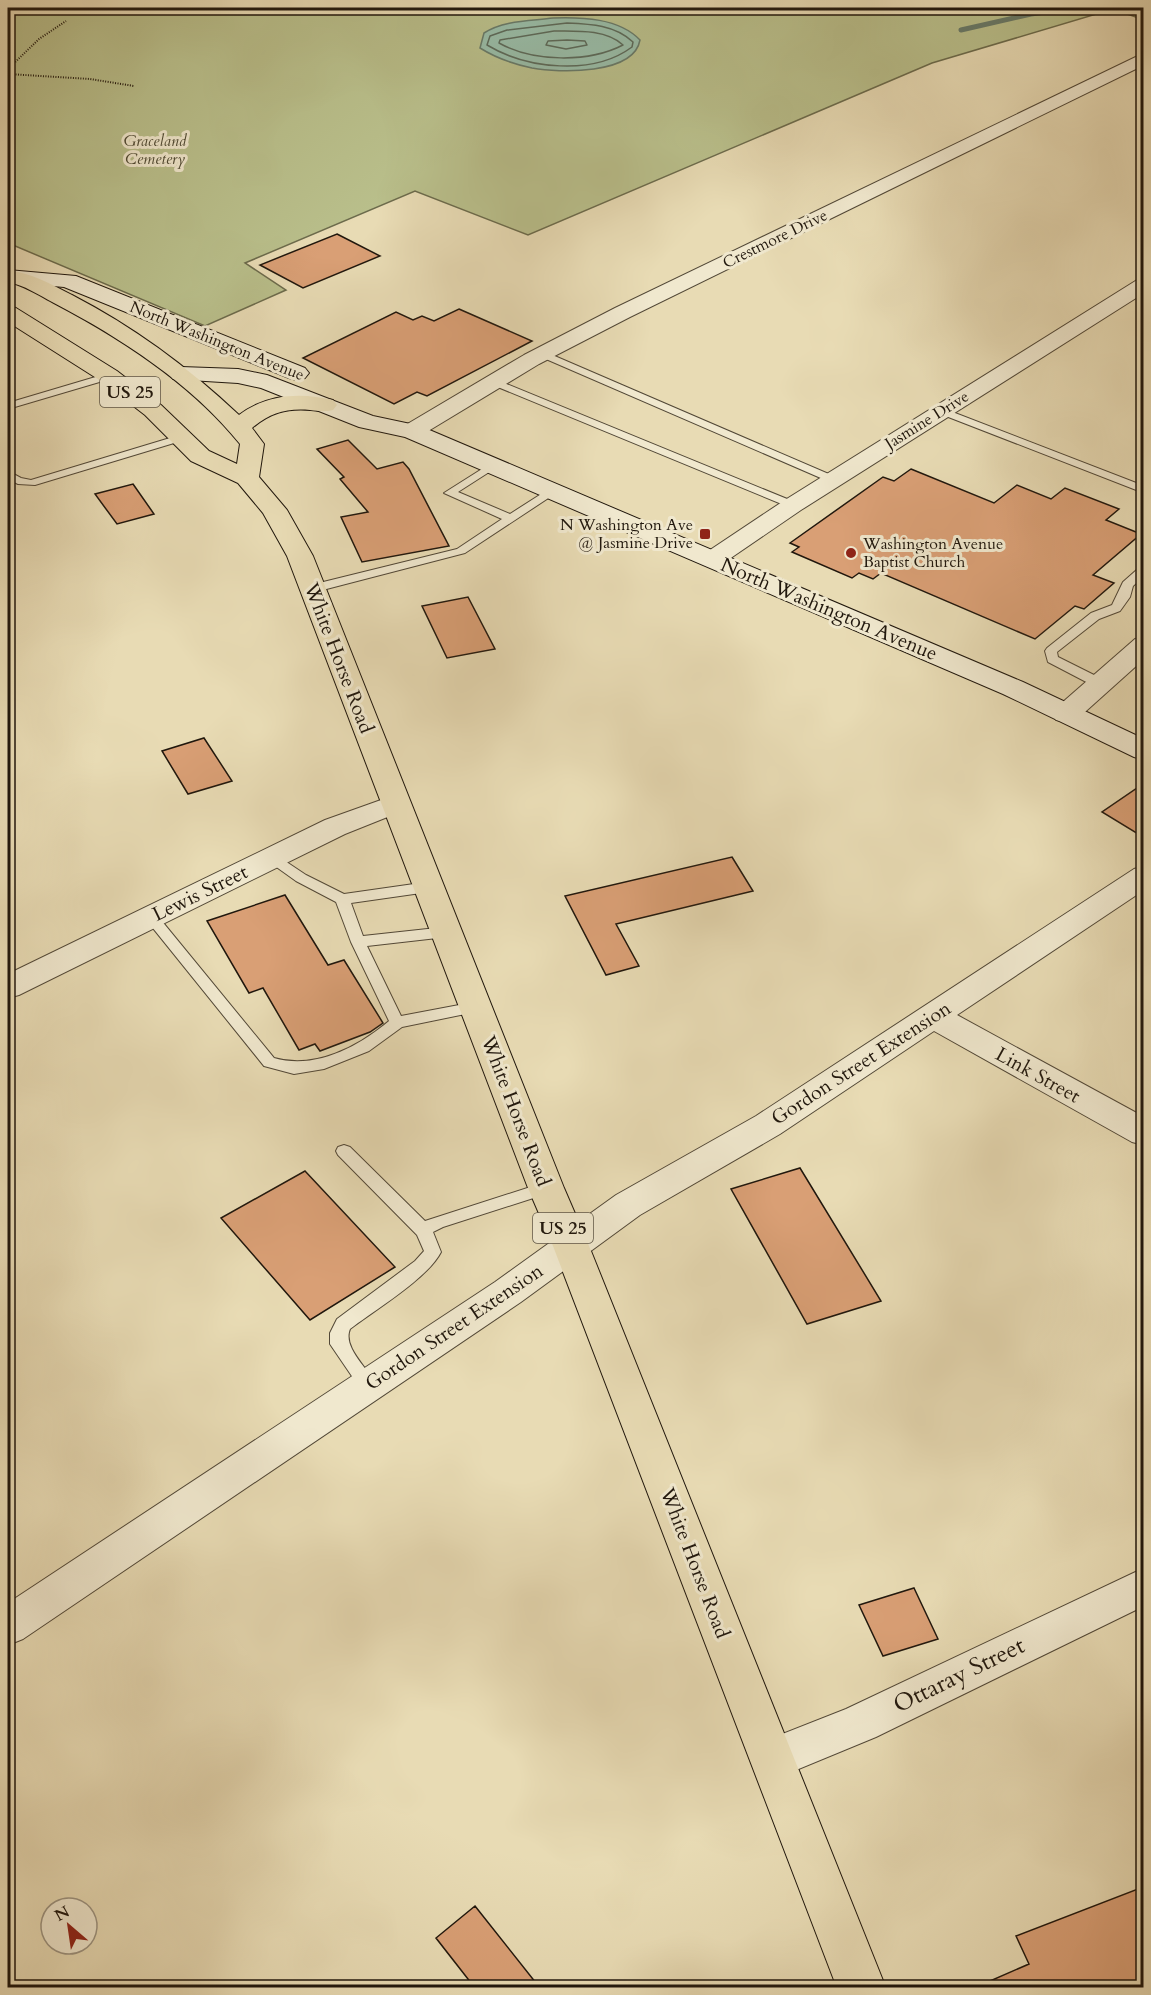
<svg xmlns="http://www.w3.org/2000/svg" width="1151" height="1995" viewBox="0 0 1151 1995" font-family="Cardo,serif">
<rect width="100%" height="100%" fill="#e8dbb4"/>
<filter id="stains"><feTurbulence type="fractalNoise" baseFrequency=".00333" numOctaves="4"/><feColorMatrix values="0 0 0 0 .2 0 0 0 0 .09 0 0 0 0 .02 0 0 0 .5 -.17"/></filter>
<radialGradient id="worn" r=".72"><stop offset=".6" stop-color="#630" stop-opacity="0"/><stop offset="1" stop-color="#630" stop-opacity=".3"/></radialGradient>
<!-- green -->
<path fill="#b9bf8b" stroke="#6c6b4c" stroke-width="1.5" d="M8 8H1143L1144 20 1113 9 932 63 528 235 415 191 245 263 286 290 205 326 8 243Z"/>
<!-- water -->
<path fill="#98bca7" stroke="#687a69" stroke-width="1.5" d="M553 18C582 17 619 18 640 40 634 75 559 73 532 68 513 64 496 58 480 48L484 33C504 20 531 21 553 18Z"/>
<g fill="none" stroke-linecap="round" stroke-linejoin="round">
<!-- shore -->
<path stroke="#5c6a5a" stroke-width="1.5" d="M567 23C591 24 615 25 633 42L632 47C593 76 527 69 487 45L490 36 507 30Z
M554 31C576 31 606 29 623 45 588 63 533 62 499 43L500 40Z
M567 40 585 41 587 45 566 49 546 45 548 41Z"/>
<!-- stream -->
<path stroke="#687a69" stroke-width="5" d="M961 30 1031 14 1073 8"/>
</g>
<!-- building -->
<path fill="#d99f75" stroke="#20170d" stroke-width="1.5" d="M337 234 380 256 303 288 260 265Z
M459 309 532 341 427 396 417 392 394 404 303 358 396 312 413 320 422 316 434 321Z
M348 440 377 469 403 462 409 469 449 546 362 562 341 517 368 512 340 479 344 477 317 449Z
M911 469 994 503 1017 485 1051 499 1065 488 1119 509 1106 520 1141 534 1093 575 1114 583 1084 609 1075 606 1035 639 881 573 873 579 859 573 852 578 792 552 799 547 790 543 883 477 894 481Z
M133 484 154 514 117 524 95 494Z
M468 597 495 649 447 658 422 606Z
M204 738 232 781 188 794 162 751Z
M1143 784V837L1102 812Z
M732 857 753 891 616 924 639 966 606 975 565 896Z
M285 895 328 965 344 960 383 1023 370 1032 320 1051 315 1044 299 1050 263 988 249 993 207 921Z
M800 1168 881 1301 807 1324 731 1189Z
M305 1171 395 1267 310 1320 221 1218Z
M914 1588 938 1639 883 1656 859 1605Z
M1143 1887V1988H974L1029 1964 1016 1936Z
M475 1906 540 1988H475L436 1938Z"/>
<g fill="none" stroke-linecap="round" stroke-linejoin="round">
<defs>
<path id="lane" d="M543 351 838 478 840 480 834 483 830 482 539 356V352Z
M109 373 113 374V378L8 409V403Z
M492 378 797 503 799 505 793 508 789 507 488 383 487 381Z
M942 408 1144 486V493L938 413 937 411Z
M180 435 185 438 184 440 35 485 18 484 8 479V471L21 478 31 480Z
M493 462 497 463V467L458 492 510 514 549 489 553 488 559 491 465 553 311 593 305 589 307 586 457 549 502 519 444 493Z
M1140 567H1144V576L1133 586 1130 597 1120 611 1099 619 1057 652 1058 657 1104 680 1105 683 1104 686H1094L1048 662 1045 651 1047 648 1091 613 1112 605 1123 582Z
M273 853 306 875 344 894 428 882 433 884 435 887 428 892 351 903 363 936 446 927 453 932 446 937 367 946 401 1016 475 1002 480 1003 483 1007 480 1011 402 1027 369 1051 324 1069 294 1074 264 1066 144 917 146 914H156L274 1058C315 1070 358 1047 389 1021L351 942 336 902 296 881 268 861 266 858Z
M344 1145 350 1147 425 1221 546 1182 552 1184 554 1188 552 1192 443 1227 433 1232 441 1252C428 1278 375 1310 350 1329 342 1348 369 1369 377 1386L374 1391 368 1393 362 1391 330 1344V1333L337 1319 415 1261 424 1251 417 1235 338 1155 336 1151 338 1147Z"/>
<path id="street" d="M1144 53V65L630 317 539 364 420 436 412 438 404 436 401 431 404 426 524 355 615 308Z
M1144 278V293L801 510 722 564 713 566 704 564 701 559 704 554 785 500 1137 280Z
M1144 637V659L1076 720 1066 722 1056 720 1052 714 1056 708 1135 639Z
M395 795 405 798 409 804 405 810 345 834 19 995 8 998V974L325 820Z
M1144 866V890L957 1015 1144 1117V1145L1132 1142 934 1031 780 1134 640 1215 521 1302 23 1639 8 1645V1603L495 1282 616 1195 756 1116 1134 869Z
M1144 1568V1606L876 1737 772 1780 757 1774 750 1759 757 1744 846 1709Z"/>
<path id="secondary" d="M8 270 76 276 305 368 309 373 305 378 297 380 289 378 64 287 8 282Z
M181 367 238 369 267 375 373 416 420 426 1023 682 1144 739V760L1134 757 1003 694 405 437 359 427 261 388 238 383 173 379 169 374 173 369Z"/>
<path id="highway" d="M8 270C31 273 51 284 72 295 134 327 188 367 239 415 267 394 300 392 333 400L337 405 333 410C325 412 318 411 310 410 286 408 270 413 252 428L264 444 259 477 287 510 313 556 564 1188 589 1246 886 1988H837L553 1246 528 1188 287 556 263 513 238 483 191 461 145 415 101 381 8 322V306L16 308 117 371 161 405 209 451 237 464 240 444C192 384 121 338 54 303 39 295 24 285 8 282Z"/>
</defs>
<!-- lane casing -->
<use href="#lane" stroke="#524837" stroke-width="2"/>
<!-- street casing -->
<use href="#street" stroke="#524837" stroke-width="2"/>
<!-- secondary casing -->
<use href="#secondary" stroke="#20170d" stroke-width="2"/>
<!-- highway casing -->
<use href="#highway" stroke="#20170d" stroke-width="2"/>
<!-- path -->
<path stroke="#20170d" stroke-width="2" stroke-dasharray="1 1.5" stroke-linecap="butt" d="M8 69 39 39 66 21
M8 74 90 79 134 86"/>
<!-- lane -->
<use href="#lane" fill="#f0e8ce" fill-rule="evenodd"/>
<!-- street -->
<use href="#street" fill="#f0e8ce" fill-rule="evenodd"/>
<!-- secondary -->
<use href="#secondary" fill="#f0e8ce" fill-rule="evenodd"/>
<!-- highway -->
<use href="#highway" fill="#e8dbb4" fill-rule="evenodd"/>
</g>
<!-- markers -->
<g fill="#8f2418" stroke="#f0e8ce" stroke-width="2">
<rect x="699" y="528" width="12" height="12" rx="3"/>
<circle cx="851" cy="553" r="6"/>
</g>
<g text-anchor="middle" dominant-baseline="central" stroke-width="6" stroke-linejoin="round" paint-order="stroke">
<!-- far-park labels -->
<g font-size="16" font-style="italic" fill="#4e4933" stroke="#f0e8ce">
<text x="155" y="141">Graceland<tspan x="155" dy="18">Cemetery</tspan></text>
</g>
<!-- far-street labels -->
<g font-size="16" fill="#20170d" stroke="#f0e8ce">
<text transform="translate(775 239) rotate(-26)">Crestmore Drive</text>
<text transform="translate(217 341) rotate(22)">North Washington Avenue</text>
<text transform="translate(927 420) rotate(-32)">Jasmine Drive</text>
</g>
<!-- far-poi labels -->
<g font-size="16" fill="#20170d" stroke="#f0e8ce" text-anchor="end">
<text x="693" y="525">N Washington Ave<tspan x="693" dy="18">@ Jasmine Drive</tspan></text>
<text x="863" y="544" text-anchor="start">Washington Avenue<tspan x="863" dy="18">Baptist Church</tspan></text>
</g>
<!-- shield labels -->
<g fill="#f0e8ce" stroke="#5e5647" stroke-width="1.5">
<rect x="100" y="377" width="60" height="30" rx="4.5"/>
<rect x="533" y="1213" width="60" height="30" rx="4.5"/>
</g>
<g font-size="18" font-weight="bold" fill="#20170d">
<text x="130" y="392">US 25</text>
<text x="563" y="1228">US 25</text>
</g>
<!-- street labels -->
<g font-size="20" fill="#20170d" stroke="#f0e8ce">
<text transform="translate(829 609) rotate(23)">North Washington Avenue</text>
<text transform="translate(339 658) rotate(69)">White Horse Road</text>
<text transform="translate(200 893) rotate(-26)">Lewis Street</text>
<text transform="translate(861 1063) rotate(-33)">Gordon Street Extension</text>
<text transform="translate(1038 1075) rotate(29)">Link Street</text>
<text transform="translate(516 1111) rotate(69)">White Horse Road</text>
<text transform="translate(454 1327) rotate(-34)">Gordon Street Extension</text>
<text transform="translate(695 1563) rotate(69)">White Horse Road</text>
</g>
<!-- near-street labels -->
<g font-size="24" fill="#20170d" stroke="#f0e8ce">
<text transform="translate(959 1675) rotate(-26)">Ottaray Street</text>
</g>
</g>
<!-- margin -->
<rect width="1151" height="1995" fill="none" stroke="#e8dbb4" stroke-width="30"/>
<rect x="9" y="9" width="1133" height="1977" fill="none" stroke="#20170d" stroke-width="3"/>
<rect x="15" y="15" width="1121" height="1965" fill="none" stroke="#20170d" stroke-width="1.5"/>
<!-- north arrow -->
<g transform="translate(69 1926) rotate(331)"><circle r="28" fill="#f0e8ce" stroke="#9d9481" stroke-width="1.5"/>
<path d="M0-4.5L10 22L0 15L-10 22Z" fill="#8f2418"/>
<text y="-9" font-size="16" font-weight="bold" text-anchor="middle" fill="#20170d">N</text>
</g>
<rect width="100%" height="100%" filter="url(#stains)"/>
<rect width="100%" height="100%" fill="url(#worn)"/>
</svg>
